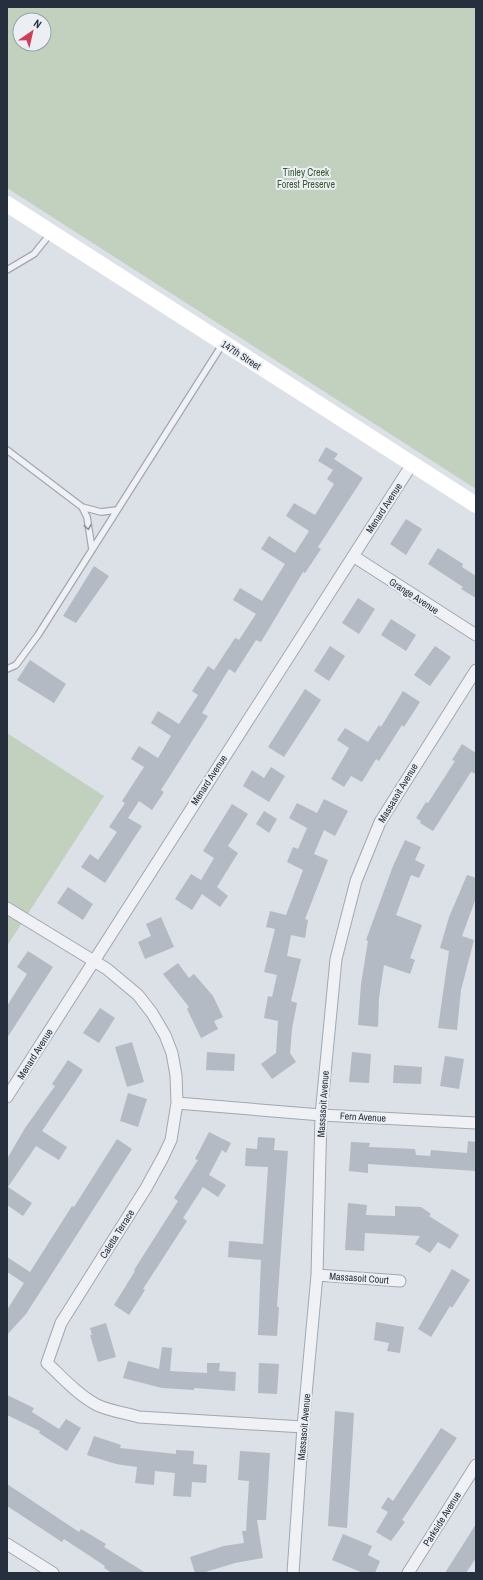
<svg xmlns="http://www.w3.org/2000/svg" width="483" height="1580" viewBox="0 0 483 1580" font-family="'Archivo Narrow',sans-serif">
<rect width="100%" height="100%" fill="#dce0e7"/>
<!-- green -->
<path fill="#c2d1bd" fill-rule="evenodd" d="M7 7H476V489L7 188ZM20 20H44V44H20Z
M7 733 104 796 7 946Z"/>
<!-- building -->
<path fill="#b3bac3" d="M326 447 338 454 334 459 363 478 318 547 321 549 305 573 303 572 261 642 256 640 235 673 229 669 202 713 208 716 161 790 164 792 152 810 139 801 128 818 142 826 105 883 81 867 90 854 98 860 117 832 109 827 125 803 122 801 144 767 131 759 139 746 158 758 171 736 151 723 158 711 179 724 198 695 192 691 208 666 214 670 235 638 239 640 256 614 233 600 240 588 262 601 285 564 261 549 269 536 295 553 309 531 286 516 294 503 315 515 334 484 327 479 333 470 318 461Z
M406 519 422 529 406 555 390 544Z
M438 548 463 564 462 567 476 576V598L461 589 463 587 428 564Z
M94 566 109 576 76 623 63 616Z
M358 598 375 609 359 634 342 623Z
M391 619 416 635 406 651 381 635Z
M330 646 345 656 329 681 314 671Z
M435 646 451 657 430 686 414 675Z
M30 660 66 684 54 703 17 680Z
M305 689 321 700 284 757 268 747Z
M403 691 420 702 404 727 402 725 379 761 376 759 362 782 351 776 344 787 331 779 349 748 337 740 345 728 368 742 379 725 381 727Z
M462 744 476 753V774L471 772 433 831 420 823 421 821 416 818 426 802 428 803 455 761 452 760Z
M271 767 285 776 269 802 243 786 252 770 264 778Z
M324 799 348 811 335 836 324 830 314 854 328 860 305 919 308 920 305 938 291 935 287 956 301 959 291 1001 297 1003 292 1029 290 1053 296 1062 272 1079 261 1064 276 1053 278 1021 264 1018 268 996 272 997 277 975 264 972 275 929 266 927 270 911 286 915 303 870 287 862 293 847 298 849 307 828 289 818 297 803 317 813Z
M232 804 248 814 228 846 238 853 217 887 228 896 220 907 202 894 192 910 175 899 191 874 201 880 214 858 203 851Z
M264 811 277 819 269 833 256 824Z
M405 840 421 847 415 860 425 865 419 878 411 875 396 915 422 925 410 958 415 960 410 974 384 965 379 998 378 1027 358 1025 361 984 368 941 366 940 393 866Z
M467 875 476 878V898L462 936 474 940 461 990 457 1030 438 1028 449 951 440 948 449 917Z
M68 887 93 904 83 920 57 903Z
M161 917 174 947 145 959 138 942 151 936 146 924Z
M28 951 53 967 7 1038V1006L27 974 17 967Z
M178 963 189 978 194 974 213 996 223 1017 214 1021 218 1029 201 1038 187 1009 189 1007 163 974Z
M100 1008 115 1018 99 1043 83 1033Z
M132 1042 144 1082 127 1087 115 1047Z
M207 1052 235 1054 234 1071 206 1070Z
M352 1052 371 1054 369 1083 349 1082Z
M445 1056 464 1059 459 1089 440 1086Z
M68 1060 83 1070 42 1131 67 1147 59 1160 36 1146 8 1187 32 1203 23 1216 7 1205V1159L25 1128 55 1086 52 1084Z
M394 1065 422 1067 421 1084 393 1083Z
M128 1093 147 1099 138 1127 120 1121Z
M209 1132 231 1143 226 1153 222 1150 209 1175 226 1185 218 1197 203 1187 183 1218 187 1221 143 1289 145 1290 129 1315 114 1305 135 1271 134 1270 178 1201 174 1198 198 1160 195 1159Z
M258 1137 275 1138 274 1150 288 1151 277 1307H279L277 1336 258 1335 261 1260 228 1257 229 1241 263 1244 268 1167 245 1166 246 1148 257 1149Z
M117 1139 132 1149 26 1314 7 1335V1310L24 1283 7 1272V1257L30 1272 72 1206 74 1207Z
M468 1141 476 1142V1171L368 1164V1173L349 1171 351 1142 370 1143 369 1147 415 1149 416 1155 430 1156 431 1150 467 1153Z
M348 1203 367 1205 366 1215 395 1216V1206L421 1207 431 1214 429 1216 459 1235 450 1249 438 1242 430 1253 415 1244 420 1236 365 1233 364 1251 345 1250Z
M452 1269 470 1280 452 1308 450 1306 431 1337 418 1329Z
M376 1322 404 1327 400 1353 387 1351 389 1343 374 1340Z
M106 1323 116 1357 98 1362 90 1335H92L90 1328Z
M162 1347 172 1348 170 1371 207 1373V1363H220L219 1371 236 1372 235 1391 194 1388V1390L162 1388 123 1378 128 1361 159 1369Z
M259 1363 279 1364 277 1394 258 1393Z
M7 1395 34 1408 32 1412 59 1429 66 1419 81 1428 67 1451 39 1433 40 1431 7 1415Z
M335 1411 354 1413 347 1528 328 1526Z
M441 1428 457 1438 410 1508 402 1520 405 1522 391 1541 376 1532 388 1512 381 1508 388 1497 393 1501Z
M94 1436 121 1445 120 1448 176 1454V1450L194 1451 193 1464 207 1465 206 1483 192 1482 191 1497 173 1496 175 1473 155 1471 154 1485 135 1483 137 1467 116 1464 87 1455Z
M240 1451 270 1453 266 1520H257L263 1558 235 1563 202 1573H195L190 1557 224 1546 244 1543 242 1531H246L249 1481 238 1480Z
M7 1484 79 1532 81 1529 106 1544 104 1547 146 1573H112L104 1568 105 1566 64 1539 62 1542 7 1506Z
M476 1524V1558L466 1573H445Z
M343 1534 372 1546 368 1555 380 1561 375 1573H363L332 1560Z"/>
<g fill="none" stroke-linecap="round" stroke-linejoin="round">
<defs>
<path id="service" d="M7 270 34 254 50 234
M7 450 82 507 101 512 117 510
M82 507 87 517 92 549
M7 669 16 665 38 635 222 345"/>
<path id="minor" d="M353 556 476 635
M7 908 107 969 138 995 152 1013 165 1035 172 1053 176 1075 177 1103 171 1140 163 1157 146 1188 61 1323 47 1363C62 1377 78 1395 97 1405 110 1411 125 1413 139 1417L303 1427
M7 1097 412 464
M177 1103 321 1115 476 1123
M317 1275 400 1281
M7 1544 53 1573
M293 1573 303 1427 317 1275 321 1115 336 959 356 881 380 822 476 670
M408 1573 476 1465"/>
</defs>
<!-- service casing -->
<use href="#service" stroke="#a2a7b1" stroke-width="8"/>
<!-- minor casing -->
<use href="#minor" stroke="#a2a7b1" stroke-width="13"/>
<!-- service -->
<use href="#service" stroke="#eff1f5" stroke-width="5.5"/>
<!-- minor -->
<use href="#minor" stroke="#eff1f5" stroke-width="11"/>
<!-- secondary -->
<path stroke="#fff" stroke-width="16" d="M7 204 476 505"/>
</g>
<!-- one-way arrows -->
<defs><path id="oneway-chevron" d="M-2-3.5L2.5 0L-2 3.5" fill="none" stroke-width="1.6" stroke-linecap="round" stroke-linejoin="round"/></defs>
<use stroke="#8a9099" href="#oneway-chevron" transform="translate(88 527) rotate(81)"/>
<g text-anchor="middle" dominant-baseline="central" stroke-width="4" stroke-linejoin="round" paint-order="stroke">
<!-- park labels -->
<g font-size="10" fill="#3b5933" stroke="#ebeff4">
<text x="306" y="172">Tinley Creek<tspan x="306" dy="12">Forest Preserve</tspan></text>
</g>
<!-- street labels -->
<g font-size="10" fill="#262f3d" stroke="#ebeff4">
<text transform="translate(241 355) rotate(33)">147th Street</text>
<text transform="translate(384 508) rotate(-57)">Menard Avenue</text>
<text transform="translate(414 596) rotate(33)">Grange Avenue</text>
<text transform="translate(209 780) rotate(-57)">Menard Avenue</text>
<text transform="translate(398 793) rotate(-59)">Massasoit Avenue</text>
<text transform="translate(35 1054) rotate(-58)">Menard Avenue</text>
<text transform="translate(323 1104) rotate(-86)">Massasoit Avenue</text>
<text transform="translate(363 1117) rotate(3)">Fern Avenue</text>
<text transform="translate(117 1234) rotate(-58)">Caletta Terrace</text>
<text transform="translate(359 1278) rotate(4)">Massasoit Court</text>
<text transform="translate(304 1427) rotate(-85)">Massasoit Avenue</text>
<text transform="translate(442 1519) rotate(-58)">Parkside Avenue</text>
</g>
</g>
<!-- border -->
<rect width="483" height="1580" fill="none" stroke="#262f3d" stroke-width="16"/>
<!-- north arrow -->
<g transform="translate(32 32) rotate(34)"><circle r="19" fill="#ebeff4" stroke="#9ca2ab"/>
<path d="M0-3L7 15L0 10L-7 15Z" fill="#d03d57"/>
<text y="-6" font-size="11" font-weight="bold" text-anchor="middle" fill="#262f3d">N</text>
</g>
</svg>
